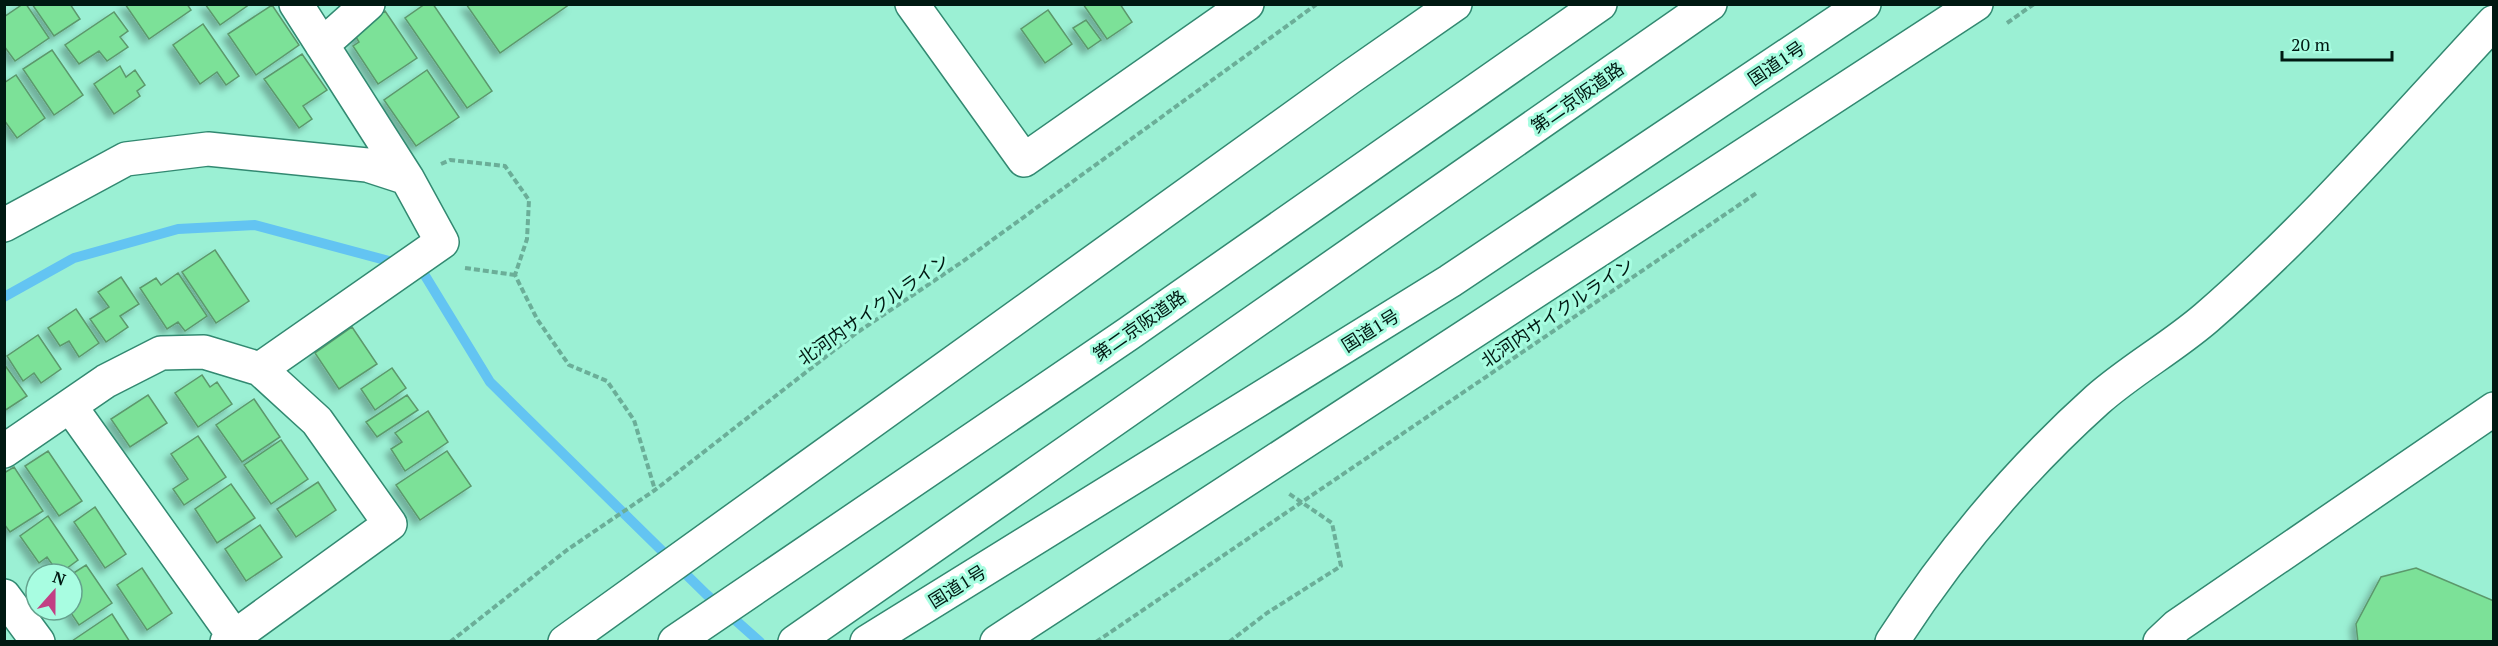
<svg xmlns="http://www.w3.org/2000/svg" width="2498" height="646" viewBox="0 0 2498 646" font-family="'PT Serif','Noto Sans JP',serif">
<defs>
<filter id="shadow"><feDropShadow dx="-5.5" dy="5.5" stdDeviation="3" flood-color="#0004"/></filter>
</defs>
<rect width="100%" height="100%" fill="#9bf0d4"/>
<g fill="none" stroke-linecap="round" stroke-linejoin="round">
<!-- stream -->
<path stroke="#63c4f2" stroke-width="10" d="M415 268 421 269 490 382 706 594 760 642
M4 297 74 258 178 229 255 225 400 264"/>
</g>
<!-- building -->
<path fill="#7be198" stroke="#5c986c" stroke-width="1.5" filter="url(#shadow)" d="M23 4H26L49 38 15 61 4 46V17Z
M32 4H70L80 19 54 36Z
M125 4H187L191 10 149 39Z
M205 4H250L220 25Z
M425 4H433L492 91 467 108 405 18Z
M466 4H570L500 53Z
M1083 4H1120L1132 22 1107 39Z
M272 5 299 45 256 75 228 34Z
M1048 10 1072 44 1045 63 1021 29Z
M385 11 417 58 378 84 353 46 359 42 353 32Z
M114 12 128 31 120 37 128 47 107 61 99 51 79 64 65 45Z
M1086 20 1101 40 1088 49 1073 28Z
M203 24 239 76 226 85 217 72 200 84 173 45Z
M52 50 83 95 54 115 23 69Z
M302 54 327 90 303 106 312 119 299 128 264 79Z
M120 66 126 77 135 70 145 85 137 91 140 96 114 114 94 84Z
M427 70 459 117 416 146 384 100Z
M16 75 45 118 17 138 4 120V83Z
M215 250 249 301 216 323 182 272Z
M178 273 207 316 185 331 178 322 167 329 140 288 156 278 161 285Z
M121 277 139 304 120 316 128 327 106 342 90 319 109 307 98 292Z
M76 309 99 343 79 357 69 341 60 346 48 328Z
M352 327 377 364 339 389 315 353Z
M38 335 61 369 41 383 34 373 23 381 7 356Z
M4 364 27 396 4 411Z
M392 368 406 388 375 410 361 389Z
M202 375 210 387 217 382 232 404 198 427 175 393Z
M148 395 167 423 130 447 111 419Z
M407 395 418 410 377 437 366 422Z
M254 399 280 437 242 462 216 425Z
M428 411 448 442 405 471 391 449 402 442 395 433Z
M198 436 226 477 184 505 173 489 188 479 171 454Z
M281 440 308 479 271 504 244 465Z
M48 451 82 501 59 516 25 466Z
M447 451 471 486 420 520 396 485Z
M14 467 43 511 10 532 4 524V473Z
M318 482 336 510 296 537 277 509Z
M231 484 255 518 217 543 195 509Z
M95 507 126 554 105 568 74 522Z
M48 516 78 560 59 574 47 557 39 563 20 536Z
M260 525 282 557 246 581 225 549Z
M86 565 112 603 79 625 69 610H72V574Z
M142 568 172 613 147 630 117 585Z
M2416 568 2494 601V642H2358L2356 624 2381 577Z
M112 614 130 642 72 641Z"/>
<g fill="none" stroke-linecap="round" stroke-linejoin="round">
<defs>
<path id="street" d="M912 4 1024 160 1247 4
M322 45 368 4
M4 225 126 159 208 149 367 165 407 178
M260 369 442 242 407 178 296 4
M70 406 234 636
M4 451 106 381 161 353 204 352 260 369 317 421 390 524 227 642
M4 596 38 642
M997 642 1976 4
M2160 642 2177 626 2494 409"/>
<path id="secondary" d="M1892 642C1950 552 2018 471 2097 400 2131 370 2171 348 2206 318 2310 228 2400 123 2494 22"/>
<path id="highway" d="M565 642 1349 78 1455 4
M675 642 1128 334 1600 4
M795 642 1710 4
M867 642 1450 281 1864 4"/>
</defs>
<!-- street casing -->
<use href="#street" stroke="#328971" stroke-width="36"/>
<!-- secondary casing -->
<use href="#secondary" stroke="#328971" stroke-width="36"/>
<!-- highway casing -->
<use href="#highway" stroke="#328971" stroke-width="36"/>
<!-- path -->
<path stroke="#6bae98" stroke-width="4" stroke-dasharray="6 3" stroke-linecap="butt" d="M2007 23 2034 4
M441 164 450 160 505 166 529 200 527 239 515 275 537 319 569 365 607 381 634 420 655 490
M465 268 515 275
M450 642 567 550 655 490 855 334 962 262 1317 4
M1096 642 1758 192
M1229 642 1267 613 1341 566 1332 523 1288 493"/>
<!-- street -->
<use href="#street" stroke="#fff" stroke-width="33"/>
<!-- secondary -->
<use href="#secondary" stroke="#fff" stroke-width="33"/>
<!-- highway -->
<use href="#highway" stroke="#fff" stroke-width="33"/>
</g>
<g text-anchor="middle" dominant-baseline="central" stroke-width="6" stroke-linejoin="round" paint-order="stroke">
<!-- street labels -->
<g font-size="18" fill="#001912" stroke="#a8fde1">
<text transform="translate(1776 63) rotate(-34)">国道1号</text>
<text transform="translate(1577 97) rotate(-35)">第二京阪道路</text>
<text transform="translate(873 309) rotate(-35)">北河内サイクルライン</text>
<text transform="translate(1557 312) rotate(-34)">北河内サイクルライン</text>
<text transform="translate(1139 325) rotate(-35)">第二京阪道路</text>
<text transform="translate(1370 330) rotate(-32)">国道1号</text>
<text transform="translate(957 586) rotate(-32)">国道1号</text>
</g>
</g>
<!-- border -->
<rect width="2498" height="646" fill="none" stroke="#001912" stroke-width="12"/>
<!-- north arrow -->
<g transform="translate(54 592) rotate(21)"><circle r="28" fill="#a8fde1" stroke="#65a28e" stroke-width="1.5"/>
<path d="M0-4.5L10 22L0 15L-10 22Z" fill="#c23f84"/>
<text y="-9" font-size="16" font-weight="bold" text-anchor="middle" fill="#001912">N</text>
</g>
<!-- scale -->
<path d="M2282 51v9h110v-9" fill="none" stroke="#001912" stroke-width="3"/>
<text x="2291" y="51" font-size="18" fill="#001912" stroke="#a8fde1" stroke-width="4.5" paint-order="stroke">20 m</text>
</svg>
